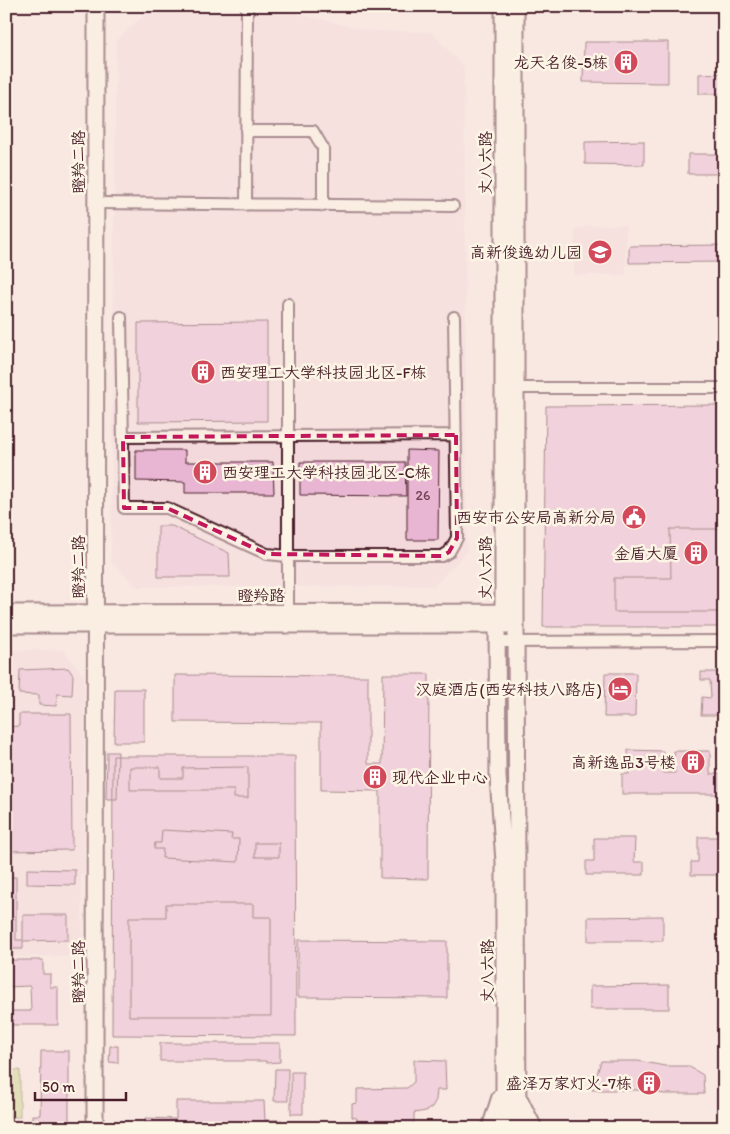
<svg xmlns="http://www.w3.org/2000/svg" width="730" height="1134" viewBox="0 0 730 1134" font-family="Itim,'LXGW WenKai TC',sans-serif">
<rect width="100%" height="100%" fill="#f8e8e1"/>
<filter id="ink" filterUnits="userSpaceOnUse"><feTurbulence type="fractalNoise" baseFrequency=".02" numOctaves="2"/><feDisplacementMap in="SourceGraphic" scale="10" xChannelSelector="R" yChannelSelector="G"/><feConvolveMatrix kernelMatrix="1 2 1 2 8 2 1 2 1" color-interpolation-filters="sRGB"/></filter>
<g filter="url(#ink)">
<!-- built -->
<path fill="#f3d9dc" d="M287 11 369 31 431 32 464 67 467 551 434 586 137 587 111 561 116 41 147 12Z
M626 225V275H574L575 228H583V226Z
M6 650H63L84 675V874H81L83 956 6 957V875L21 874H6Z"/>
<!-- green -->
<path fill="#c8d488" stroke="#897a5a" d="M6 1070H20V1117H6Z"/>
<!-- building -->
<path fill="#e8b5d2" stroke="#4a1f2b" d="M584 42H668V83L583 82Z
M724 73V94H699V74Z
M644 141V165L585 164V142Z
M688 154H724V174H688Z
M724 245V262L629 263V246Z
M267 322V421L138 422V323Z
M724 405V627H543L546 406Z
M136 450H185V462H273L274 493H185V482L136 481Z
M407 450 439 451 438 540H407Z
M300 462H405L406 496 300 495Z
M158 526H172L229 553 230 577H158Z
M670 529H722L723 612H614V578H671Z
M68 668 73 675 72 695 57 694 56 706 39 705V695L19 694 20 670Z
M701 672H724V708H718V715H701L702 697 711 698 710 680H701Z
M605 673H636L635 717H604Z
M383 674H429L428 879 380 878V791L321 790V723L175 722V675L368 676V764H382Z
M115 689H144V742H114Z
M19 714H71L72 850 6 851V727L19 726Z
M628 750 663 751V773H675L674 751H710V774H720V794H622V774H629Z
M107 752H118L117 799H106Z
M113 756H295L296 1036 112 1035Z
M130 767H160V778H183V768L248 767V798H234V790H130Z
M162 830 232 834 231 839H239L238 862 162 858 163 849H154L155 843H161Z
M698 837H724V875H691V862H698Z
M594 838H635L634 862H644V875H586V861H594Z
M255 843H279V857H255Z
M27 869 75 870V885L27 884Z
M6 877H16V940H23V915H68V940L23 941V949H6Z
M166 904H253V917H271V1016H129V917H166Z
M663 916V941H588V917Z
M298 940 447 941V998L298 997Z
M6 960H43V974H50V987H58V1025H6V1011H31L30 986 6 987Z
M669 985V1009H590V986Z
M160 1043H280V1062L266 1063V1061H160Z
M110 1046H118V1063L109 1062Z
M41 1051H69V1128H32V1115H40Z
M414 1060 445 1061 446 1090H437L436 1100 432 1107 426 1111 414 1113V1124L357 1123V1118L352 1117V1104L357 1103V1089L407 1088 414 1082Z
M601 1061H638L665 1066H688L703 1075 704 1094H665L637 1090H592Z
M275 1069H288V1101H274Z
M291 1072H303V1114H291Z
M176 1101H264L265 1120H282V1128H145V1118L176 1119Z"/>
<g fill="none" stroke-linecap="round" stroke-linejoin="round">
<defs>
<path id="street" d="M246 131H313L323 148V206
M96 203 453 206
M246 205 247 6
M288 304V613
M121 317 124 508H167L267 554 288 556H442L449 552 457 538 454 317
M517 388H724
M123 437 456 435
M497 642 724 641"/>
<path id="secondary" d="M503 6V612L497 625 498 777 504 862V1128
M516 6V625L518 1128
M6 613 512 612
M6 625H507
M520 1100 534 1128
M95 1128 96 6
M490 1128 500 1097"/>
</defs>
<!-- street casing -->
<use href="#street" stroke="#4a1f2b" stroke-width="14"/>
<!-- secondary casing -->
<use href="#secondary" stroke="#4a1f2b" stroke-width="19"/>
<!-- street -->
<use href="#street" stroke="#fcf5e5" stroke-width="10"/>
<!-- secondary -->
<use href="#secondary" stroke="#fcf5e5" stroke-width="15"/>
</g>
</g>
<!-- marked area -->
<path d="M0 0H730V1134H0ZM456 435 457 538 449 552 442 556 267 554 167 508H124L123 437Z" fill="#f8e8e1" fill-opacity=".55" fill-rule="evenodd"/>
<path fill="none" stroke="#c2185b" stroke-width="4" stroke-dasharray="10 6" stroke-linejoin="round" d="M456 435 457 538 449 552 442 556 267 554 167 508H124L123 437Z"/>
<!-- icons -->
<defs>
<symbol id="building-disc" viewBox="-11 -11 22 22"><circle r="9.5" fill="#d1495b" stroke="#fcf5e5"/><path d="M-4-6H4V6H1V3H-1V6H-4ZM-2.5-4.3h1.7v1.8h-1.7ZM.8-4.3h1.7v1.8H.8ZM-2.5-1h1.7V.8h-1.7ZM.8-1h1.7V.8H.8Z" fill="#fff"/></symbol>
<symbol id="school-disc" viewBox="-11 -11 22 22"><circle r="9.5" fill="#d1495b" stroke="#fcf5e5"/><path d="M0-5L7-2L0 1L-7-2ZM-4 1L0 2.5L4 1V4Q0 6-4 4Z" fill="#fff"/></symbol>
<symbol id="civic-disc" viewBox="-11 -11 22 22"><circle r="9.5" fill="#d1495b" stroke="#fcf5e5"/><path d="M-.6-6.5H3V-4.5H.6V-3L4-1V1h2V6H-6V1h2V-1L-.6-3ZM-1.2 2.5V6h2.4V2.5Z" fill="#fff"/></symbol>
<symbol id="hotel-disc" viewBox="-11 -11 22 22"><circle r="9.5" fill="#d1495b" stroke="#fcf5e5"/><path d="M-6-4.5h1.5V1H6V5H4.5V3h-9V5H-6ZM-4 0a1.8 1.8 0 1 1 3.6 0ZM.5 0V-2.5h3Q6-2.5 6 0Z" fill="#fff"/></symbol>
</defs>
<g fill-rule="evenodd">
<use href="#building-disc" x="612" y="48" width="28" height="28"/>
<use href="#school-disc" x="586" y="238" width="28" height="28"/>
<use href="#building-disc" x="189" y="358" width="28" height="28"/>
<use href="#building-disc" x="191" y="458" width="28" height="28"/>
<use href="#civic-disc" x="620" y="503" width="28" height="28"/>
<use href="#building-disc" x="682" y="539" width="28" height="28"/>
<use href="#hotel-disc" x="606" y="675" width="28" height="28"/>
<use href="#building-disc" x="679" y="748" width="28" height="28"/>
<use href="#building-disc" x="361" y="763" width="28" height="28"/>
<use href="#building-disc" x="635" y="1069" width="28" height="28"/>
</g>
<g text-anchor="middle" dominant-baseline="central" stroke-width="5" stroke-linejoin="round" paint-order="stroke">
<!-- number labels -->
<g font-size="14" fill="#724455">
<text x="423" y="495">26</text>
</g>
<!-- poi labels -->
<g font-size="16" fill="#4a1f2b" stroke="#fcf5e5" text-anchor="end">
<text x="608" y="62">龙天名俊-5栋</text>
<text x="582" y="252">高新俊逸幼儿园</text>
<text x="220" y="372" text-anchor="start">西安理工大学科技园北区-F栋</text>
<text x="222" y="472" text-anchor="start">西安理工大学科技园北区-C栋</text>
<text x="616" y="517">西安市公安局高新分局</text>
<text x="678" y="553">金盾大厦</text>
<text x="602" y="689">汉庭酒店(西安科技八路店)</text>
<text x="676" y="762">高新逸品3号楼</text>
<text x="392" y="777" text-anchor="start">现代企业中心</text>
<text x="632" y="1083">盛泽万家灯火-7栋</text>
</g>
<!-- street labels -->
<g font-size="16" fill="#4a1f2b" stroke="#fcf5e5">
<text transform="translate(78 162) rotate(-90)">瞪羚二路</text>
<text transform="translate(485 163) rotate(-90)">丈八六路</text>
<text transform="translate(78 567) rotate(-90)">瞪羚二路</text>
<text transform="translate(485 568) rotate(-90)">丈八六路</text>
<text x="261" y="595">瞪羚路</text>
<text transform="translate(487 971) rotate(-90)">丈八六路</text>
<text transform="translate(78 972) rotate(-90)">瞪羚二路</text>
</g>
</g>
<!-- margin -->
<rect width="730" height="1134" fill="none" stroke="#fcf5e5" stroke-width="25"/>
<rect x="12" y="12" width="705" height="1109" fill="none" stroke="#4a1f2b" stroke-width="2" filter="url(#ink)"/>
<!-- scale -->
<path d="M35 1092v8h91v-8" fill="none" stroke="#4a1f2b" stroke-width="2.5"/>
<text x="42" y="1092" font-size="15" fill="#4a1f2b" stroke="#fcf5e5" stroke-width="4" paint-order="stroke">50 m</text>
</svg>
